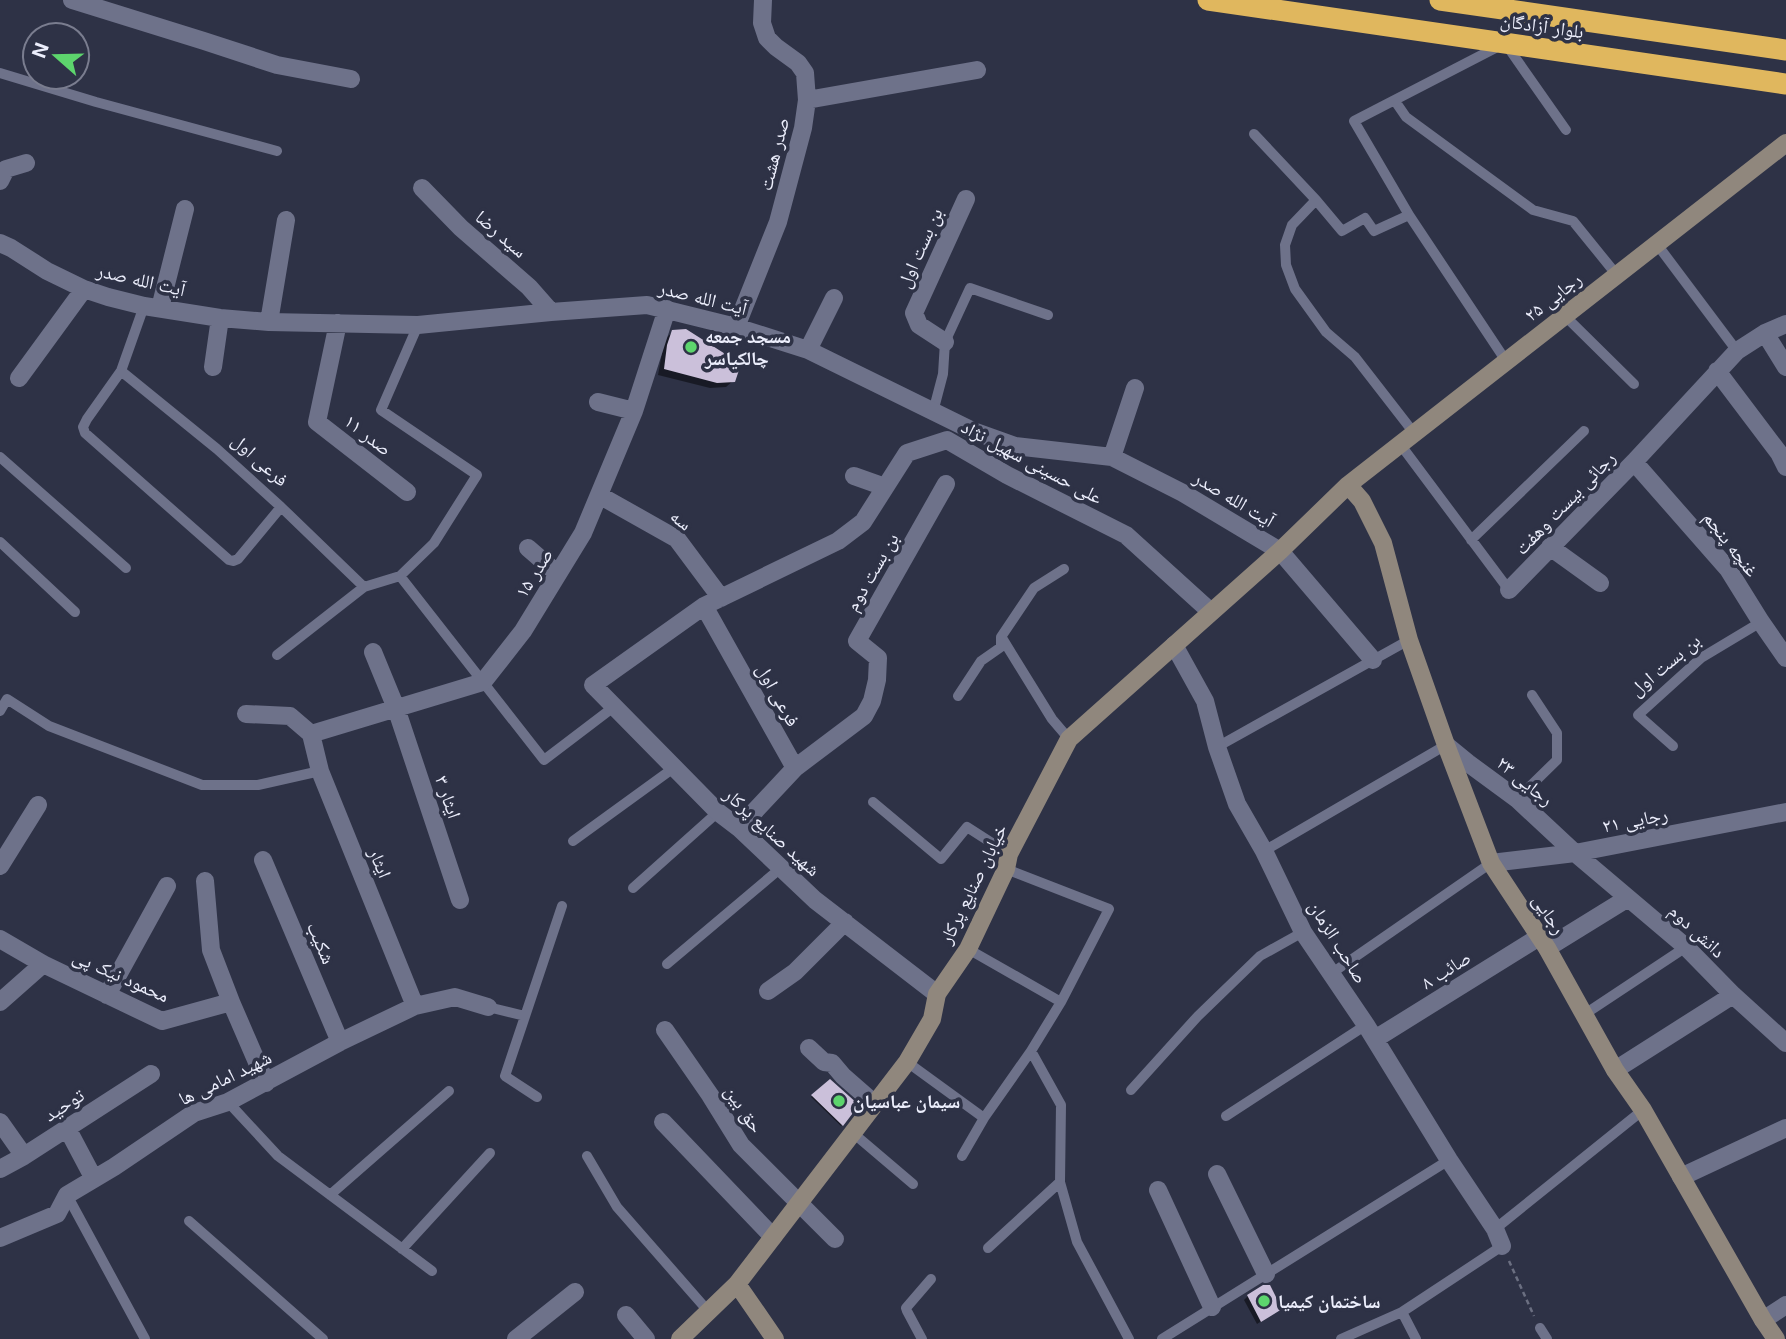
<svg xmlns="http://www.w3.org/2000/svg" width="1786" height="1339" viewBox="0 0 1786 1339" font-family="Inter,'Noto Naskh Arabic',sans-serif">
<rect width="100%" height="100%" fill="#2e3246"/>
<!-- shadow -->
<path fill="#0007" d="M673 332 733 381 726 387 710 388 658 375 662 353 666 338Z
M830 1081 857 1106 841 1126 811 1097Z
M1248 1296 1280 1309 1257 1324 1244 1300Z"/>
<!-- building -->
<path fill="#cbc0da" d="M686 329 741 364 735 382 717 383 664 369 667 345 672 330Z
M830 1079 859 1105 843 1126 811 1095Z
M1263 1285H1270L1282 1309 1261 1322 1247 1295Z"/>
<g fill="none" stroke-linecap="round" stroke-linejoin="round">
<!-- path -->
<path stroke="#6b6f81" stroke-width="2.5" stroke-dasharray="5 3.5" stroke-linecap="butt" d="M1509 1261 1534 1316"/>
<!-- lane -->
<path stroke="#6e728a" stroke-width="10" d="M0 73 96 102 277 151
M1395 101 1406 117 1533 210 1573 221 1616 274
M1254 134 1316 200
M1409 215 1374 231 1365 218 1342 231 1316 200 1292 225 1285 245 1286 265 1295 289 1326 332 1355 357 1414 433
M1656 243 1737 351
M144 306 121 371 87 419 83 427 85 433 229 560 233 561 238 559 281 507
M1564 315 1634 384
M1506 361 1409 215 1354 121 1505 43 1566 130
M121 371 217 449 281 507 364 587
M933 412 943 374 945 342 970 288 1048 315
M1400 444 1509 590
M0 457 126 568
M1471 540 1584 431
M0 542 75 612
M400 576 544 760 615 706
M1002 638 1052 719 1069 739
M277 655 364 587 400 576 434 543 477 475 381 410 418 325
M958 696 981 661 1001 647V637L1034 588 1064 569
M0 711 7 699 49 726 202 785H258L320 771
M1673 746 1638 715 1701 658 1761 622
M1217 747 1409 640
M1517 799 1557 760V733L1532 695
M873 802 941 859 967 827 1009 854
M573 841 675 767
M1264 851 1446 745
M633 888 718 812
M968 949 1061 1002
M667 964 782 867
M1332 973 1491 863
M488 1007 525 1016
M1585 1014 1686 947
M1031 1051 1061 1105 1060 1182 1077 1242 1129 1339
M907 1062 984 1118
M1131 1090 1198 1016 1260 956 1303 932
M537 1097 505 1076 562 906
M228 1102 278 1156 432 1271
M1226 1116 1366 1025
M853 1133 913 1184
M587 1156 617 1207 708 1311
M962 1156 984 1118 1031 1051 1061 1002 1109 909 1006 869
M67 1195 145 1339
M330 1195 449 1091
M189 1221 323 1339
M1495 1229 1643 1110
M988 1248 1060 1182
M402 1249 490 1153
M1402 1312 1416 1339
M1540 1328 1547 1339
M922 1339 907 1311 906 1308 931 1279
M1162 1339 1449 1160
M1341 1339 1402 1312 1502 1246"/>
<!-- street -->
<path stroke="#6e728a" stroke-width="18" d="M72 0 204 41 277 65 351 79
M807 100 977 70
M0 181 6 169 26 163
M422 188 461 228 529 287 551 312
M0 243 11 248 47 271 84 289 108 297 144 306 220 318 269 322 418 325 551 312 647 305 736 327 808 350 973 431 1015 446 1112 457 1183 493 1280 551 1373 660
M160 308 185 209
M269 322 286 220
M338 323 317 422 407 492
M736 327 778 222 803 128 807 100 805 73 798 63 776 47 767 38 762 23 763 0
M1765 333 1786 367
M945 342 919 325 914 313 966 199
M808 350 834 298
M213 367 220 318
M1717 371 1779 453 1786 467
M19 378 84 289
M598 402 634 411
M1112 457 1135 388
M1634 462 1728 569 1761 622 1786 658
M854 476 885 487
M599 495 677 539 721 598
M1550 547 1600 583
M528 548 558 574
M1509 590 1634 462 1737 351 1765 333 1786 324
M704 606 795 768
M1174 645 1205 701 1217 747 1237 804 1264 851 1303 932 1366 1025 1449 1160 1495 1229 1502 1246
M373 652 396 708 460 900
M246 714 290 716 311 734
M311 734 483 682 523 631 583 533 634 411 667 309
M311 734 320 771 415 1006
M1446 745 1468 763 1517 799 1575 853 1686 947 1733 995 1786 1043
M739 828 795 768 864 716 872 701 877 680 878 658 857 641 946 484
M263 860 340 1042
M1491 863 1575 853 1786 812
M0 866 38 805
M205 881 211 950 231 1002
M0 939 43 964 162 1021 231 1002 266 1083
M1547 948 1628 898
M768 991 795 972 845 922
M937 994 815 900 739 828 718 812 593 685 704 606 838 541 863 522 907 453 947 440 1007 475 1126 535 1211 612
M107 995 167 886
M0 1002 43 964
M665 1030 710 1095 741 1145 835 1239
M1375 1039 1539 937
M809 1048 824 1062 832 1063 843 1076 875 1104
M1615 1070 1733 995
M0 1122 24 1156
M663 1122 773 1237
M67 1128 94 1179
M0 1169 24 1156 151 1074
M1217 1174 1266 1274
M1681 1177 1786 1128
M1158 1190 1212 1307
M0 1238 57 1214 67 1195 114 1167 194 1113 228 1102 340 1042 415 1006 455 997 488 1007
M626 1315 646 1339
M1763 1320 1786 1305
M516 1339 575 1292"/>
<!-- secondary -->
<path stroke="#90877d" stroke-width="18" d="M1348 485 1362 501 1383 543 1409 640 1446 745 1491 863 1547 948 1615 1070 1643 1110 1763 1320 1776 1339
M737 1284 775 1339
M680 1339 737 1284 907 1062 932 1019 937 994 968 949 1006 869 1009 854 1069 739 1280 551 1348 485 1786 143"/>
<!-- highway -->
<path stroke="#e0b75e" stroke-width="21" d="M1208 0 1786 84
M1440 0 1786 50"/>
</g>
<!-- markers -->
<g fill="#5dd56d" stroke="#2e3246" stroke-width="2.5">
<circle cx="691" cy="347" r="7"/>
<circle cx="839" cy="1101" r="7"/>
<circle cx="1264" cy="1301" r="7"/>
</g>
<g text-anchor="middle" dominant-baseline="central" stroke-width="7" stroke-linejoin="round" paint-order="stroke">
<!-- street labels -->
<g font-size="19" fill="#eceefc" stroke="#2e3246">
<text transform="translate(1542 26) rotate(8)">بلوار آزادگان</text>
<text transform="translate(774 154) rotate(-76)">صدر هشت</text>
<text transform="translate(501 234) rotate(41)">سید رضا</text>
<text transform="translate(920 248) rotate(-66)">بن بست اول</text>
<text transform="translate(141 280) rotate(13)">آیت الله صدر</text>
<text transform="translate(1553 297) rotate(-38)">رجایی ۲۵</text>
<text transform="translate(703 298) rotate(14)">آیت الله صدر</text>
<text transform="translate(368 435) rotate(38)">صدر ۱۱</text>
<text transform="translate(260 460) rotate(42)">فرعی اول</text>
<text transform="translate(1032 462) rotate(28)">علی حسینی سهیل نژاد</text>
<text transform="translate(1234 499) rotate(31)">آیت الله صدر</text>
<text transform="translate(1565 503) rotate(-46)">رجائی بیست وهفت</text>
<text transform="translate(681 520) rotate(37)">سه</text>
<text transform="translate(1731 544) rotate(52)">غنچه پنجم</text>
<text transform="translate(872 572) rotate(-60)">بن بست دوم</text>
<text transform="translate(534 573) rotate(-58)">صدر ۱۵</text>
<text transform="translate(1665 665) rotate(-40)">بن بست اول</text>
<text transform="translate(778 695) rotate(61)">فرعی اول</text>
<text transform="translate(1525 781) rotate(39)">رجایی ۲۳</text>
<text transform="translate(448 797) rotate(71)">ایثار ۳</text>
<text transform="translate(1635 820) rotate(-11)">رجایی ۲۱</text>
<text transform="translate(772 832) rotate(42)">شهید صنایع پرکار</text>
<text transform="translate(380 863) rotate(68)">ایثار</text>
<text transform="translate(973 884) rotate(-64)">خیابان صنایع پرکار</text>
<text transform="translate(1549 914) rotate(57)">رجایی</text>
<text transform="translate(1697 931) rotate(43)">دانش دوم</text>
<text transform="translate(1338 942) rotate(58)">صاحب الزمان</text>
<text transform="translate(321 943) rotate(67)">شکیب</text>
<text transform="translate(1446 970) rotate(-32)">صائب ۸</text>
<text transform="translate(121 976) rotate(24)">محمود نیک پی</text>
<text transform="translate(225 1078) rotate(-26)">شهید امامی ها</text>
<text transform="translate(64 1105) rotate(-33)">توحید</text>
<text transform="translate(744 1109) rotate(56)">حق بین</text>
</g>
<!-- poi labels -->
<g font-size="19" font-weight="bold" fill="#eceefc" stroke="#2e3246" text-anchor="start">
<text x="705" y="336">مسجد جمعه<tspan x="705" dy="22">چالکیاسر</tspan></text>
<text x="853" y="1101">سیمان عباسیان</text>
<text x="1278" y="1301">ساختمان کیمیا</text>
</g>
</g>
<!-- north arrow -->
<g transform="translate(56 56) rotate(290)"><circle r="33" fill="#2e3246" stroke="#7a7d8f" stroke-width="2"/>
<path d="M0-5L12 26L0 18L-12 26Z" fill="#5dd56d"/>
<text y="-10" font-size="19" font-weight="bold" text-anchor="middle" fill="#eceefc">N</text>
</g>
</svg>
